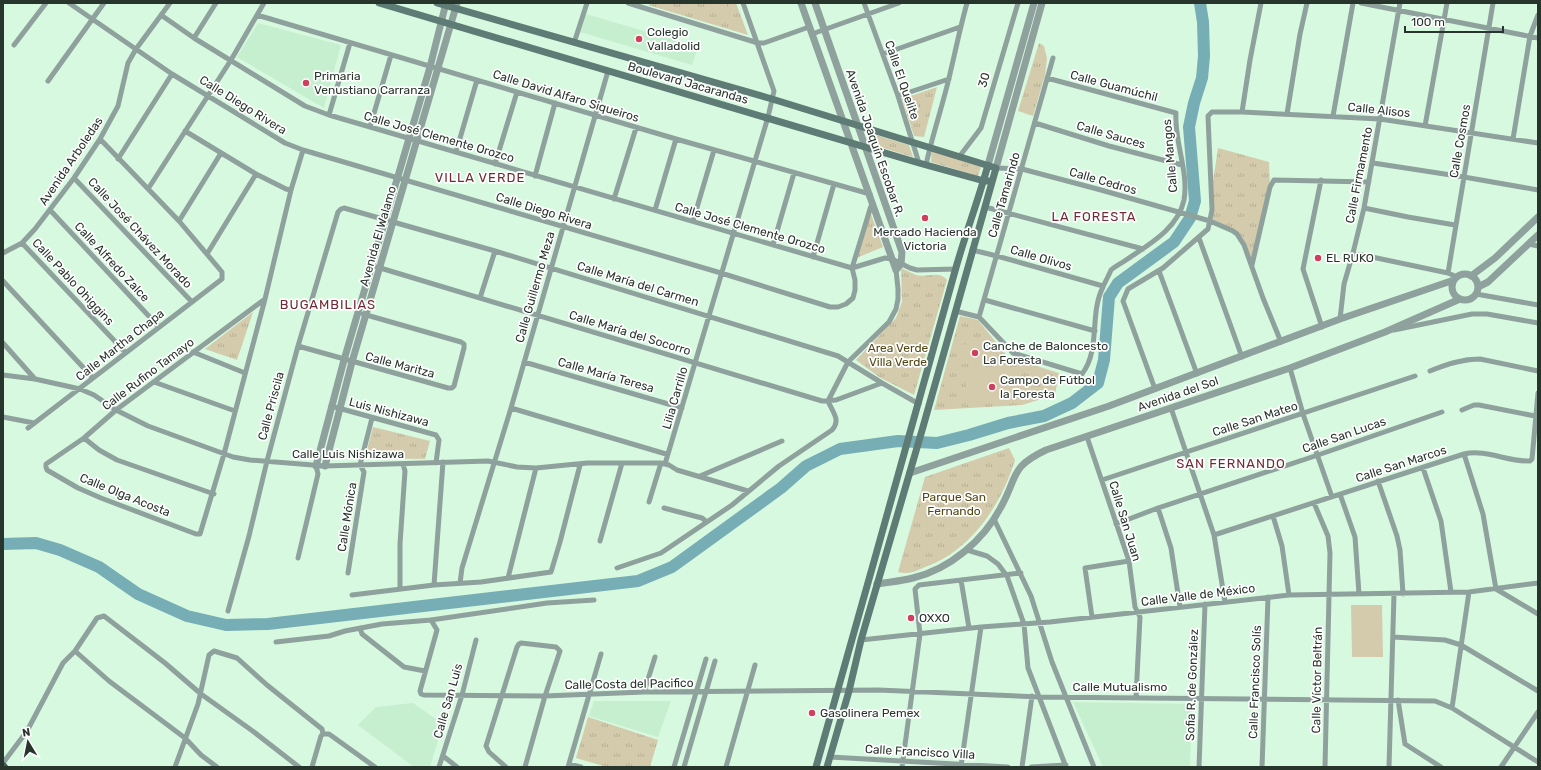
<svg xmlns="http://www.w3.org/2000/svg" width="1541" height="770" viewBox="0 0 1541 770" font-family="Rubik,sans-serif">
<defs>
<pattern id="grass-tufts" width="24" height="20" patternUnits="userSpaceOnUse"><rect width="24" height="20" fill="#d3cbab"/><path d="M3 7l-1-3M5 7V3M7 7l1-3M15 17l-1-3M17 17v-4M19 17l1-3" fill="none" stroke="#b5af93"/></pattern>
</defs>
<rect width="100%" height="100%" fill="#d7f9df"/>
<!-- built -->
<path fill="#c6efcf" d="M586 14 698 47 692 65 580 32Z
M258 23 341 45 324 108 237 57Z
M594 701H671L658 737 589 716Z
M1073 702 1192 704 1190 767H1103Z
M413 703 443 724 430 767H414L358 725 376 707Z"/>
<!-- grass -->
<path fill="url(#grass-tufts)" d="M655 3H736L748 35 648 5Z
M1039 43 1044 46 1047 59 1045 75 1033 116 1018 111Z
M937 87 924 137 914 136 902 99Z
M866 132 909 145 913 157 870 144Z
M1218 148 1269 162 1270 187 1252 266 1240 238 1210 219 1211 195Z
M932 151 981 167 978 176 931 162Z
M868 206 883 247 854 259Z
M901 268C906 270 911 273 916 275 927 278 939 270 947 280L914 395 879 377 856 360 896 318 902 302Z
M253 312 237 360 205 349Z
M960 316 978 320 1008 357 1059 373 1055 395 1022 405 934 410Z
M373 427 430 441 425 459 365 458Z
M1009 448 1015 460C1001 505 971 551 925 567 916 571 908 575 898 572L925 477Z
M588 717 658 740 650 767H607L576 758Z"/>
<!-- pitch -->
<path fill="#d3cbab" d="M712 3H726L732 19 719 23Z
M992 342 994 361 959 364 957 345Z
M1017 369 1019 402 967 405 965 372Z
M1351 605H1382L1383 657H1352Z"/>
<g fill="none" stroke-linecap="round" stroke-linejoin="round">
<!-- river -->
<path stroke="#77aeb6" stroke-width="12" d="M3 544 36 543 60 550 99 567 138 594 187 616 226 625 268 624 638 581 672 567 781 488 806 466 840 449 898 441 937 443 969 435 1008 423 1044 416 1072 403 1098 383 1104 360 1109 297 1118 283 1174 242 1190 218 1195 201 1189 127 1194 103 1202 78 1204 56 1203 22 1200 3"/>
<!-- minor -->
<path stroke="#8ea19c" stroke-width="5" d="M69 3 172 74 285 143 303 150 721 273 830 307H838L846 304 853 298 855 290V280L852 268 872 203
M628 3 758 43H764L809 27
M864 3 898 96 919 163
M1361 3 1538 38
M161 15 194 38 305 106 329 115 852 268 885 258 892 259 910 268 917 270 956 269
M257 15 676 139 870 194
M812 34 899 3
M194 38 216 3
M574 43 587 3
M14 45 46 3
M883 54 960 27
M48 81 104 3
M898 96 949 79
M1242 112 1250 60 1261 3
M1287 114 1300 34 1307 3
M329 115 350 43
M1333 116 1353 3
M1035 123 1109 146 1182 165
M1425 126 1447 3
M370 127 391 55
M185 131 256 174 286 189 291 190
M1513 139 1530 36 1538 15
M456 152 477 80
M959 157 981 128 1018 3
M118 159 172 74
M1373 163 1464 177 1538 190
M495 164 517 92
M926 165C932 136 942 108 949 78 955 53 960 28 967 3
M996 168 1022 169 1101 190 1210 221 1233 231 1237 234 1244 245 1263 298 1281 342
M535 176 555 103
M74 178 192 302
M1321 180 1303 269 1322 327
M148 189 231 60 264 3
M614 199 636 128
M985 207 1143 249
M1364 208 1408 217 1455 225
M50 210 159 327
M655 210 676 139
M179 221 221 153
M693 221 714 150
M1199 238 1242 357
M22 243 126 353
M1529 244 1538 246
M773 245 794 173
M972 250 997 256 1103 286
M3 253 22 243 35 229 74 178 100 139 118 106 128 63 136 49 170 3
M1353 253 1448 273
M207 254 256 174
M813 257 834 184
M1252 265 1270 187 1274 180 1369 182
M377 267 822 401 836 400 882 383
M1159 271 1197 374
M1457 277 1448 273 1493 3
M3 281 93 378
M1476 294 1538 305
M480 298 495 251
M265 299 224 454 200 534H196L101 498 78 488 47 470 46 467V464L84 438 116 410 265 299 291 190 303 150
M985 300 1095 331
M955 311 979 317
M979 317 1013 353 1082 374C1101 349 1089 314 1103 287 1104 284 1111 271 1111 270 1115 266 1122 263 1126 260 1148 245 1178 229 1184 200 1189 171 1174 142 1176 113L1047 78
M979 317 1053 58
M1340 319 1344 284 1353 253 1364 208 1400 3
M1394 330 1472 314H1487L1538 323
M3 343 35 379
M298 346 448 388H452L454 386 464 348V344L461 342 363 314
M193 352 245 373
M524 362 682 408
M1290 368 1303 414 1332 497
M1430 371C1447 364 1462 359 1480 359L1538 371
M3 375 35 379 80 389 94 395 116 410 148 426 233 457 250 460 325 466 488 461 517 467 536 468 587 463H661L669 465 677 470 748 491
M154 382 235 411
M1155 389 1123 301 1128 289 1163 268 1208 229 1212 210 1208 116 1212 112H1242L1380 119 1538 143
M331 406 436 435 439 440 436 463
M511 408 666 454 668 453
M1171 408 1214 535 1225 602
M1462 410 1474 405H1479L1535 416
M3 417 34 423
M28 428 222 279V272L179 221 100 139
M1087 437 1129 561 1135 607 1140 617 1136 697
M84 438 99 450 117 460 214 494
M1464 454 1483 514 1496 589 1538 614
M665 464 768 117 774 91 743 3
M1423 468 1441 521 1451 592
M700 476 782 441
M1102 480 1415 376
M1378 481 1397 536 1400 550 1403 594
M1340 494 1355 537 1359 594
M649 502 661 463
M1314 503 1328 536 1330 553 1325 767
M664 508 702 518 707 522
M1158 508 1171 548 1180 607
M1273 516 1282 546 1289 595
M994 519 1031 596 1052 662 1094 767
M1116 524 1158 508 1318 455 1442 412
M1214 535 1464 454C1486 449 1508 462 1530 461L1532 459 1538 393
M600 541 622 463
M967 550 987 556 998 564 1007 576 1024 624 1028 668 1066 767
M298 558 318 474 316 466
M617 568 661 553 732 505 779 466 832 430C841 420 833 413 828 401L848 362 889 322 896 309 898 299V289L896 270
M348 573 364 472 360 465 372 418
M508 578 536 468
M961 580 969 628
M460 583 462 568 511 408 608 71
M434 585 443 462
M400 589V544L405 471 403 464
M352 595 434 585 481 582 551 572 560 542 580 465
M228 611 249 536 267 461 298 346 338 212 341 209 344 208 495 251 838 356 882 383 919 404
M1092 617 1085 568 1129 561
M431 620 437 630 420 691 421 694 424 695 545 696 644 692 878 690 1039 697 1435 701 1452 708 1538 762
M360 628 362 634 404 667 425 671
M1393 637 1445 640 1461 645 1538 691
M861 640 981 627 1050 622 1289 595 1469 592 1538 583
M276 642 329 636 345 631 382 624 431 620 547 603 594 600
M75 651 109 681 185 738 201 755 217 767
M644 692 655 657
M1398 700 1405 744 1441 767
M1452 708 1469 592
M323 734H329L375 767
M443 756 457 767
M830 757 1008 767
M3 763 27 731 63 663 75 651 97 618 104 616 165 663 201 694 254 732 299 767
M569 764 581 767
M961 766 981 627
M175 767 198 704 209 655 214 651 237 658 267 685 322 729 323 734
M312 767 321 736 323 734
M439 767 462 695 476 640
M506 767 489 752 486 746 517 647 519 644 521 643 556 647 560 651 545 696 525 767
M568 767 601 654
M674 767 706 659
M684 767 715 661
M726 767 755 665
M902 767 920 634 915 589 919 585 1021 573
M1022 767 1032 696
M1031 767 1066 765
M1199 767 1205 604
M1262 767 1268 597
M1389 767 1394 594
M1501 767 1538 712"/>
<!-- tertiary -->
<path stroke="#8ea19c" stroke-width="7" d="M801 3 896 270
M815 3 902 252 901 264 896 270
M988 165 1034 3
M996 168 1042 3
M1452 287a13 13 0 1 1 26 0a13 13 0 1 1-26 0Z
M1471 276 1495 258 1538 217
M1478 287 1488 282 1538 235
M316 466 344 360 430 67 446 3
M325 466 352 362 457 3
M910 473 1109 406 1340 319 1454 280
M877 584C889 582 902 581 913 578 950 569 984 540 1001 507 1018 476 1010 467 1046 450L1290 368 1385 332 1460 299"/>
<!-- secondary -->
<path stroke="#5f7b75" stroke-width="7" d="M379 3 919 163 984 181H992
M437 3 772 99 996 168 923 427 861 640 849 691 827 767
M816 767C863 602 909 436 955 271 965 235 978 201 988 165"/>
<!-- primary -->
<path stroke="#3e6059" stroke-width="8" d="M3 766 4 767"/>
</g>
<!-- markers -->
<g fill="#d0405c" stroke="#fff" stroke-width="1.5">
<circle cx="639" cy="39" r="4"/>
<circle cx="306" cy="83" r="4"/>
<circle cx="925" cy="218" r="4"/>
<circle cx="1318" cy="258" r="4"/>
<circle cx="975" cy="353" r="4"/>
<circle cx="992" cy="387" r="4"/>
<circle cx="911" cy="618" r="4"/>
<circle cx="812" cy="713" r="4"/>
</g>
<g text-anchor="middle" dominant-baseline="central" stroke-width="3.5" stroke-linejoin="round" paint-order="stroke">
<!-- poi labels -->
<g font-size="12" fill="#28352c" stroke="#fff" text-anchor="start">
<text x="647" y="32">Colegio<tspan x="647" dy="14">Valladolid</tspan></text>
<text x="314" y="76">Primaria<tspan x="314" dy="14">Venustiano Carranza</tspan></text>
<text x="925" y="232" text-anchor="middle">Mercado Hacienda<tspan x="925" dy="14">Victoria</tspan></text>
<text x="1326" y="258">EL RUKO</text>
<text x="983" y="346">Canche de Baloncesto<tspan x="983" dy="14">La Foresta</tspan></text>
<text x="1000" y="380">Campo de Fútbol<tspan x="1000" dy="14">la Foresta</tspan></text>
<text x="919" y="618">OXXO</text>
<text x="820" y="713">Gasolinera Pemex</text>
</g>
<!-- street labels -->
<g font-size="12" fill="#28352c" stroke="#fff">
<text transform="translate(902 80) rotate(71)">Calle El Quelite</text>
<text transform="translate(984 80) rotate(-73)">30</text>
<text transform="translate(688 83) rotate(16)">Boulevard Jacarandas</text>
<text transform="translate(1114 86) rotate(15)">Calle Guamúchil</text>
<text transform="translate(566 96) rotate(17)">Calle David Alfaro Siqueiros</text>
<text transform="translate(243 105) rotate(32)">Calle Diego Rivera</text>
<text transform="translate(1379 110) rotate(6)">Calle Alisos</text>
<text transform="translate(1111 135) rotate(16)">Calle Sauces</text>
<text transform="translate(439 137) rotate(16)">Calle José Clemente Orozco</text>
<text transform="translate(1460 141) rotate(-80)">Calle Cosmos</text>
<text transform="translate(875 143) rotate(71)">Avenida Joaquín Escobar R.</text>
<text transform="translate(1170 156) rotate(-95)">Calle Mangos</text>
<text transform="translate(71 161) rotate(-56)">Avenida Arboledas</text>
<text transform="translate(1359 175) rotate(-79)">Calle Firmamento</text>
<text transform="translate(1103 181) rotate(16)">Calle Cedros</text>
<text transform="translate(1004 195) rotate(-74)">Calle Tamarindo</text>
<text transform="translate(544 211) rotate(17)">Calle Diego Rivera</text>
<text transform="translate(750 228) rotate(16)">Calle José Clemente Orozco</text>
<text transform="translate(140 233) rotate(47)">Calle José Chávez Morado</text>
<text transform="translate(378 236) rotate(-74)">Avenida El Walamo</text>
<text transform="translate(1041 258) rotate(16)">Calle Olivos</text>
<text transform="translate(112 262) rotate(47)">Calle Alfredo Zalce</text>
<text transform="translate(73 282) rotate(47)">Calle Pablo Ohiggins</text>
<text transform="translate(638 284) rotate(17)">Calle María del Carmen</text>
<text transform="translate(535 287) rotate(-74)">Calle Guillermo Meza</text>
<text transform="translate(630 333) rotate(17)">Calle María del Socorro</text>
<text transform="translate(120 345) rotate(-38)">Calle Martha Chapa</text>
<text transform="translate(400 365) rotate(15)">Calle Maritza</text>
<text transform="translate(148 374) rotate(-37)">Calle Rufino Tamayo</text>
<text transform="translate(606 375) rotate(16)">Calle María Teresa</text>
<text transform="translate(1178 394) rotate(-19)">Avenida del Sol</text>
<text transform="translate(675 398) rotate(-74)">Lilia Carrillo</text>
<text transform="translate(271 406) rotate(-75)">Calle Priscila</text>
<text transform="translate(389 412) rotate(15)">Luis Nishizawa</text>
<text transform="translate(1255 419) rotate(-18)">Calle San Mateo</text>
<text transform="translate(1344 435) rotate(-19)">Calle San Lucas</text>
<text x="348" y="454">Calle Luis Nishizawa</text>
<text transform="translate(1401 464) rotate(-18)">Calle San Marcos</text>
<text transform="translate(125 495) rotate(22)">Calle Olga Acosta</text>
<text transform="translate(347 517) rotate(-81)">Calle Mónica</text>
<text transform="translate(1125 521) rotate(73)">Calle San Juan</text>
<text transform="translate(1198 595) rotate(-7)">Calle Valle de México</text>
<text transform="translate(1317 680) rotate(-89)">Calle Víctor Beltrán</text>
<text transform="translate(1255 682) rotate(-88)">Calle Francisco Solís</text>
<text transform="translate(629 684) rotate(-1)">Calle Costa del Pacifico</text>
<text transform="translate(1192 685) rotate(-88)">Sofia R. de González</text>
<text x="1120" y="687">Calle Mutualismo</text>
<text transform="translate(448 701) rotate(-74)">Calle San Luis</text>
<text transform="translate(920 752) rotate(3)">Calle Francisco Villa</text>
</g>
<!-- park labels -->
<g font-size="12" fill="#524713" stroke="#fff">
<text x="898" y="348">Area Verde<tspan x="898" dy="14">Villa Verde</tspan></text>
<text x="954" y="497">Parque San<tspan x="954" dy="14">Fernando</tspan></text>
</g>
<!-- neighbourhood labels -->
<g font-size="13" letter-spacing="1" fill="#722b36" stroke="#fff">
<text x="480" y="177">VILLA VERDE</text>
<text x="1094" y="216">LA FORESTA</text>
<text x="328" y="304">BUGAMBILIAS</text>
<text x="1231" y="463">SAN FERNANDO</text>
</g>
</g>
<!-- border -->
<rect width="1541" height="770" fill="none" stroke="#28352c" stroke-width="8"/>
<!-- north arrow -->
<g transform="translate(28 742) rotate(350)" stroke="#ffffff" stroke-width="3" paint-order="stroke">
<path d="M0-3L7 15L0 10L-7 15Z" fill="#28352c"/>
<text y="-6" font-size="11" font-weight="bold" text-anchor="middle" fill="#28352c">N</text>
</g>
<!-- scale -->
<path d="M1405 26v6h98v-6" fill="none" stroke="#28352c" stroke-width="2"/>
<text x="1411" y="26" font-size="12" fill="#28352c" stroke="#ffffff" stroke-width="3" paint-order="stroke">100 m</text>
</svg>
